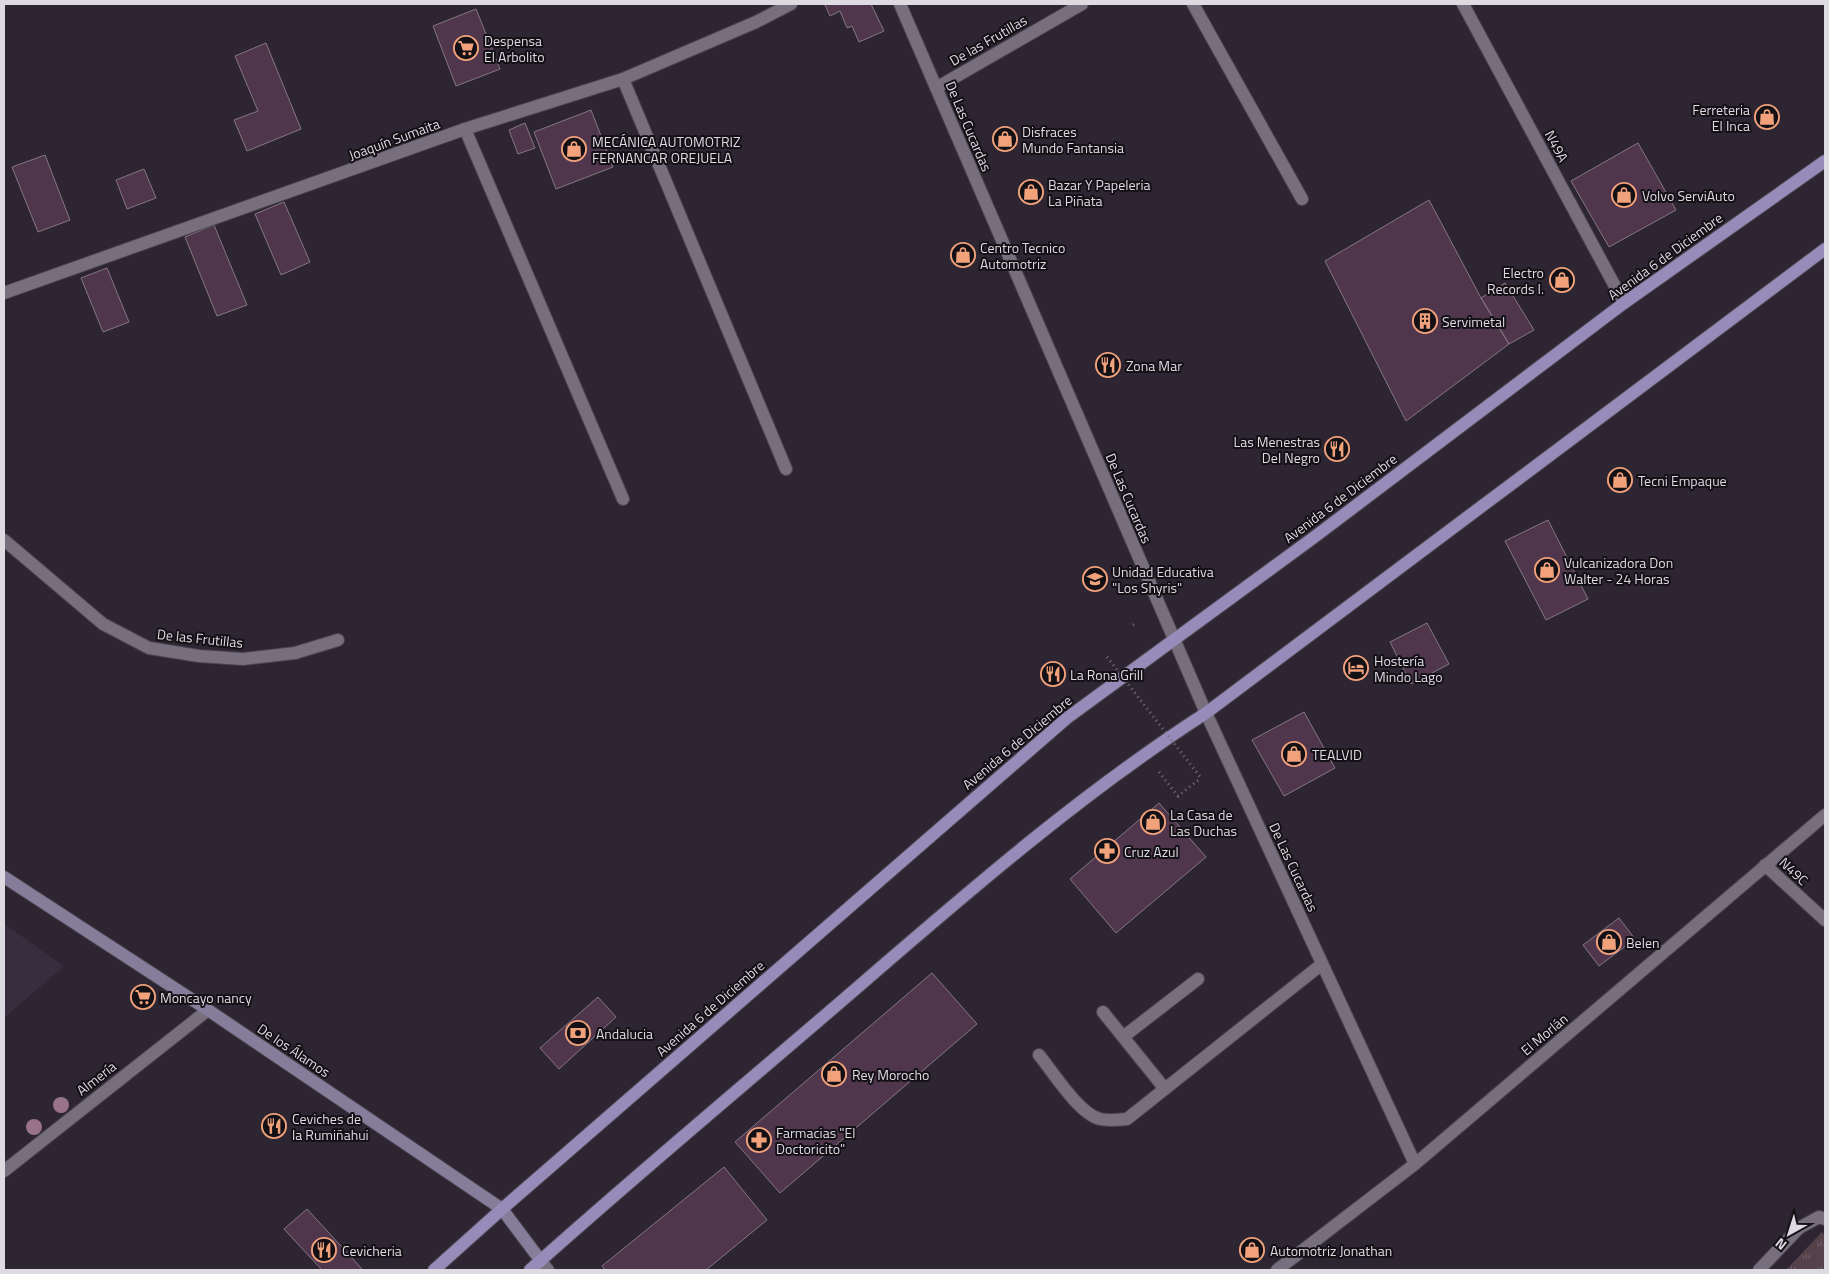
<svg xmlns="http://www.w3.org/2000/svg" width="1829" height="1274" viewBox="0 0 1829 1274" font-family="'Titillium Web',sans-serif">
<defs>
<pattern id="park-tufts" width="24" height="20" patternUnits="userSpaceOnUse" patternTransform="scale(1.25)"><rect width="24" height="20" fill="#55414a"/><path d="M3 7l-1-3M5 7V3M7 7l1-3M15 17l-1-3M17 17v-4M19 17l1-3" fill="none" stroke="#6d5c64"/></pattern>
</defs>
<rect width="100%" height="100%" fill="#2d2632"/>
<!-- built -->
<path fill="#372d3e" d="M4 924 64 966 4 1018Z"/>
<!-- park -->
<path fill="url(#park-tufts)" d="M1822 1232 1825 1236V1270H1786Z"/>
<!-- building -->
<path fill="#50364d" stroke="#847782" d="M828 4H871L884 31 859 42 852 26 847 28 840 11 830 16 825 5Z
M476 9 500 69 456 86 433 26Z
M266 43 301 129 247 151 234 120 258 111 235 56Z
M591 110 613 167 556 189 534 132Z
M525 123 535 148 518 154 509 130Z
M1638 143 1676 210 1609 247 1571 181Z
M45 155 70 220 38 232 12 167Z
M144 169 156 198 127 209 116 180Z
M1429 200 1481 298 1509 344 1406 421 1325 261Z
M284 202 310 262 281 275 255 214Z
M214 225 247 305 217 316 185 237Z
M107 268 129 322 103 332 81 278Z
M1505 283 1534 330 1509 344 1481 298Z
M1548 520 1588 599 1546 620 1505 541Z
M1427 623 1449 664 1411 684 1390 642Z
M1053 664 1063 677 1053 685 1043 672Z
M1304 712 1335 768 1284 796 1252 740Z
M1159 803 1206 857 1116 933 1070 879Z
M1619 918 1635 939 1599 966 1583 945Z
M932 973 977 1024 780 1193 735 1142Z
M598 997 616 1017 559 1069 540 1048Z
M724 1167 767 1220 706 1270H605L602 1266Z
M307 1209 363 1270H322L284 1229Z"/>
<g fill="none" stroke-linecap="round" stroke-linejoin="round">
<defs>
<path id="lane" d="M1463 4 1624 303
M623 79 786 469
M465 129 623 499
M1103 1012 1165 1089
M1123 1037 1198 979
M1039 1055C1053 1072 1079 1114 1100 1119 1109 1121 1118 1120 1127 1119L1322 964"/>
<path id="street" d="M900 4 1206 713 1415 1164
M1193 4 1302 199
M936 88 1082 4
M4 293 465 129 623 79 756 22 791 4
M4 540 103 624 149 648 199 656 243 659 295 653 338 640
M1765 865 1825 920
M4 1171 208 1010
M541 1261 548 1270
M1277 1270 1415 1164 1825 815
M1759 1270 1799 1228 1819 1217 1825 1219"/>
<path id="secondary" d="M4 877 208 1010 502 1209 541 1261"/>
<path id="primary" d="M434 1270 502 1209 1067 718 1313 538 1624 303 1825 161
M530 1270C628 1182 730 1097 830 1011 951 907 1071 800 1206 713L1825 249"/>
</defs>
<!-- lane casing -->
<use href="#lane" stroke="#49444d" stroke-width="14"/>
<!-- street casing -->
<use href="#street" stroke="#49444d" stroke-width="14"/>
<!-- secondary casing -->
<use href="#secondary" stroke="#49444d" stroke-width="14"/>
<!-- primary casing -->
<use href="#primary" stroke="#49444d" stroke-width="14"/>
<!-- path -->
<path stroke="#76717b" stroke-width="3" stroke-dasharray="1 4" stroke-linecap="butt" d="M1133 625 1137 623
M1159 772 1178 796 1201 778"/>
<!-- lane -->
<use href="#lane" stroke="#776f7d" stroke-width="12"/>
<!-- street -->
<use href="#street" stroke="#776f7d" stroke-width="12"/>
<!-- secondary -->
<use href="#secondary" stroke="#867d9b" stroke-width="12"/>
<!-- primary -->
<use href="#primary" stroke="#968bb9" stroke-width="12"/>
<!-- path-bridge -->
<path stroke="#76717b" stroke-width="3" stroke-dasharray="1 4" stroke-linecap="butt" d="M1107 657 1201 778"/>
</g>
<!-- trees -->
<g fill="#997389">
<circle cx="61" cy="1105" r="8"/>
<circle cx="34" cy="1127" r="8"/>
</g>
<!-- icons -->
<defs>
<symbol id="supermarket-ring" viewBox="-11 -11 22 22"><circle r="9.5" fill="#131016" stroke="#f1a27b" stroke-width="1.5"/><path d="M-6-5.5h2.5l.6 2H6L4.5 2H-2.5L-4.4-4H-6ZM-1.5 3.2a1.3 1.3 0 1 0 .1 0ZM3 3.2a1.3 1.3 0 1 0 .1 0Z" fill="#f1a27b"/></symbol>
<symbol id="shop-ring" viewBox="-11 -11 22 22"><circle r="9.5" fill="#131016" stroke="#f1a27b" stroke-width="1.5"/><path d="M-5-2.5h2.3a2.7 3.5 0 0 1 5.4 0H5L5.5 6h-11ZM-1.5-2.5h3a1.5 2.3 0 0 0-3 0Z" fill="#f1a27b"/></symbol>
<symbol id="building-ring" viewBox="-11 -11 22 22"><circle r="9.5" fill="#131016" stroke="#f1a27b" stroke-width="1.5"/><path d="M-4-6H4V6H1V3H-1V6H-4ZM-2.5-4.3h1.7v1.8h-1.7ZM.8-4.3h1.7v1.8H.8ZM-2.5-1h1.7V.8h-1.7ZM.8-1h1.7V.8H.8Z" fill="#f1a27b"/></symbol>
<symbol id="restaurant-ring" viewBox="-11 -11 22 22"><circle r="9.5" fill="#131016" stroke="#f1a27b" stroke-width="1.5"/><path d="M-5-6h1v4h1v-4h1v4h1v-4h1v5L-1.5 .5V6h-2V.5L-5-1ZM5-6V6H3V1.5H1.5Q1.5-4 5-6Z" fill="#f1a27b"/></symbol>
<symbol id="school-ring" viewBox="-11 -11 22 22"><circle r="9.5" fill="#131016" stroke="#f1a27b" stroke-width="1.5"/><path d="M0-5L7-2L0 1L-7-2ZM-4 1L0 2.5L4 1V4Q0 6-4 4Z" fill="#f1a27b"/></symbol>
<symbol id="hotel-ring" viewBox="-11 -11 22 22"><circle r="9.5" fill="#131016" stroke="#f1a27b" stroke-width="1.5"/><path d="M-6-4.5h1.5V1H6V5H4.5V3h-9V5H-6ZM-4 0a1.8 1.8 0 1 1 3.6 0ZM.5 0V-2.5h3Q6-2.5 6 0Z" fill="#f1a27b"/></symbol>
<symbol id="pharmacy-ring" viewBox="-11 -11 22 22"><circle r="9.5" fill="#131016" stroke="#f1a27b" stroke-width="1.5"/><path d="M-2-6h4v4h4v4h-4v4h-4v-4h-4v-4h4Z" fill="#f1a27b"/></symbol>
<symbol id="bank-ring" viewBox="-11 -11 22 22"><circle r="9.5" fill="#131016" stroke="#f1a27b" stroke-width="1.5"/><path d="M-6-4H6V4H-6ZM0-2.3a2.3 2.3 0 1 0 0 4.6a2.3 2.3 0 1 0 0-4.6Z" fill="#f1a27b"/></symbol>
</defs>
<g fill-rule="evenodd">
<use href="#supermarket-ring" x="452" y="34" width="28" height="28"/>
<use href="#shop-ring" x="1753" y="103" width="28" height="28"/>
<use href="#shop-ring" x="991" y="125" width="28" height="28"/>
<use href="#shop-ring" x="560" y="135" width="28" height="28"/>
<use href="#shop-ring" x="1017" y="178" width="28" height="28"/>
<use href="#shop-ring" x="1610" y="181" width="28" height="28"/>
<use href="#shop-ring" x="949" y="241" width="28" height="28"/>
<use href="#shop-ring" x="1548" y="266" width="28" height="28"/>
<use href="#building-ring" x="1411" y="307" width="28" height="28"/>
<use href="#restaurant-ring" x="1094" y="351" width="28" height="28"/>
<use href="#restaurant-ring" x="1323" y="435" width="28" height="28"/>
<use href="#shop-ring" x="1606" y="466" width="28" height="28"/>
<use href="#shop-ring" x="1533" y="556" width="28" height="28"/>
<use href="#school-ring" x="1081" y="565" width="28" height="28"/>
<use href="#hotel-ring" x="1342" y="654" width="28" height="28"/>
<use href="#restaurant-ring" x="1039" y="660" width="28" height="28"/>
<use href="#shop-ring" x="1280" y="740" width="28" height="28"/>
<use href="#shop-ring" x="1139" y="808" width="28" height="28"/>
<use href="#pharmacy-ring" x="1093" y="837" width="28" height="28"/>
<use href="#shop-ring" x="1595" y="928" width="28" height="28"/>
<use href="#supermarket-ring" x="129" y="983" width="28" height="28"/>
<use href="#bank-ring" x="564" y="1019" width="28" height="28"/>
<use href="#shop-ring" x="820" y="1060" width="28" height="28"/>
<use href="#restaurant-ring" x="260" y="1112" width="28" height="28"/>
<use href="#pharmacy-ring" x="745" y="1126" width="28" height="28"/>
<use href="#restaurant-ring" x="310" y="1236" width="28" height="28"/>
<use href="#shop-ring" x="1238" y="1236" width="28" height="28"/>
</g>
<g text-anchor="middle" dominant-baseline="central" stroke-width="4" stroke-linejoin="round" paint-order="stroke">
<!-- poi labels -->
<g font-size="14" fill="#dedae2" stroke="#131016" text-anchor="start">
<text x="484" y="40">Despensa<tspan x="484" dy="16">El Arbolito</tspan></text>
<text x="1750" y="109" text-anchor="end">Ferreteria<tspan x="1750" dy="16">El Inca</tspan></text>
<text x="1022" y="131">Disfraces<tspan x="1022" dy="16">Mundo Fantansia</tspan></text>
<text x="592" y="141">MECÁNICA AUTOMOTRIZ<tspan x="592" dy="16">FERNANCAR OREJUELA</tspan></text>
<text x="1048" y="184">Bazar Y Papeleria<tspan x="1048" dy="16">La Piñata</tspan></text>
<text x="1642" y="195">Volvo ServiAuto</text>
<text x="980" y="247">Centro Tecnico<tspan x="980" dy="16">Automotriz</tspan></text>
<text x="1544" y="272" text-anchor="end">Electro<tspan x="1544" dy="16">Records I.</tspan></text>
<text x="1442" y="321">Servimetal</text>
<text x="1126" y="365">Zona Mar</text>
<text x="1320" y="441" text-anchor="end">Las Menestras<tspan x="1320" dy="16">Del Negro</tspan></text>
<text x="1638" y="480">Tecni Empaque</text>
<text x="1564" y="562">Vulcanizadora Don<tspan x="1564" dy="16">Walter - 24 Horas</tspan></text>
<text x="1112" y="571">Unidad Educativa<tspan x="1112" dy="16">"Los Shyris"</tspan></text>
<text x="1374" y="660">Hostería<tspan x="1374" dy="16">Mindo Lago</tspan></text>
<text x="1070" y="674">La Rona Grill</text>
<text x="1312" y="754">TEALVID</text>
<text x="1170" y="814">La Casa de<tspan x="1170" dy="16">Las Duchas</tspan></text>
<text x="1124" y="851">Cruz Azul</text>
<text x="1626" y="942">Belen</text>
<text x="160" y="997">Moncayo nancy</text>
<text x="596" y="1033">Andalucia</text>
<text x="852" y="1074">Rey Morocho</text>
<text x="292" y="1118">Ceviches de<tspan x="292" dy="16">la Rumiñahui</tspan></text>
<text x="776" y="1132">Farmacias "El<tspan x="776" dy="16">Doctoricito"</tspan></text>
<text x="342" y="1250">Cevicheria</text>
<text x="1270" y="1250">Automotriz Jonathan</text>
</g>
<!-- street labels -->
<g font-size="14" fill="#dedae2" stroke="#131016">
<text transform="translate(988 40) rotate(-30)">De las Frutillas</text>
<text transform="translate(969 126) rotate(67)">De Las Cucardas</text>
<text transform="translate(394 139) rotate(-20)">Joaquín Sumaita</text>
<text transform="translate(1557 146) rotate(62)">N49A</text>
<text transform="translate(1665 256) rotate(-36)">Avenida 6 de Diciembre</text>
<text transform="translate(1129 498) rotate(67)">De Las Cucardas</text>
<text transform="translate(1340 498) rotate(-37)">Avenida 6 de Diciembre</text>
<text transform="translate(200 638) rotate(6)">De las Frutillas</text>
<text transform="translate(1017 742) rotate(-40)">Avenida 6 de Diciembre</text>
<text transform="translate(1294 867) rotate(65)">De Las Cucardas</text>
<text transform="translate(1794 871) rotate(43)">N49C</text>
<text transform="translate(710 1008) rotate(-41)">Avenida 6 de Diciembre</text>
<text transform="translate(1544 1034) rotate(-40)">El Morlán</text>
<text transform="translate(294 1050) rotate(34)">De los Álamos</text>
<text transform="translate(96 1078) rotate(-38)">Almería</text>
</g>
</g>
<!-- border -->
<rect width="1829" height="1274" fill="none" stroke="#dedae2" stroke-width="10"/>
<!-- north arrow -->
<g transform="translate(1789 1234) rotate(219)" stroke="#131016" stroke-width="4" paint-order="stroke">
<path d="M0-4L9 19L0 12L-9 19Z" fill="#dedae2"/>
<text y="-8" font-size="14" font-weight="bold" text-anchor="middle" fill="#dedae2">N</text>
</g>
</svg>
